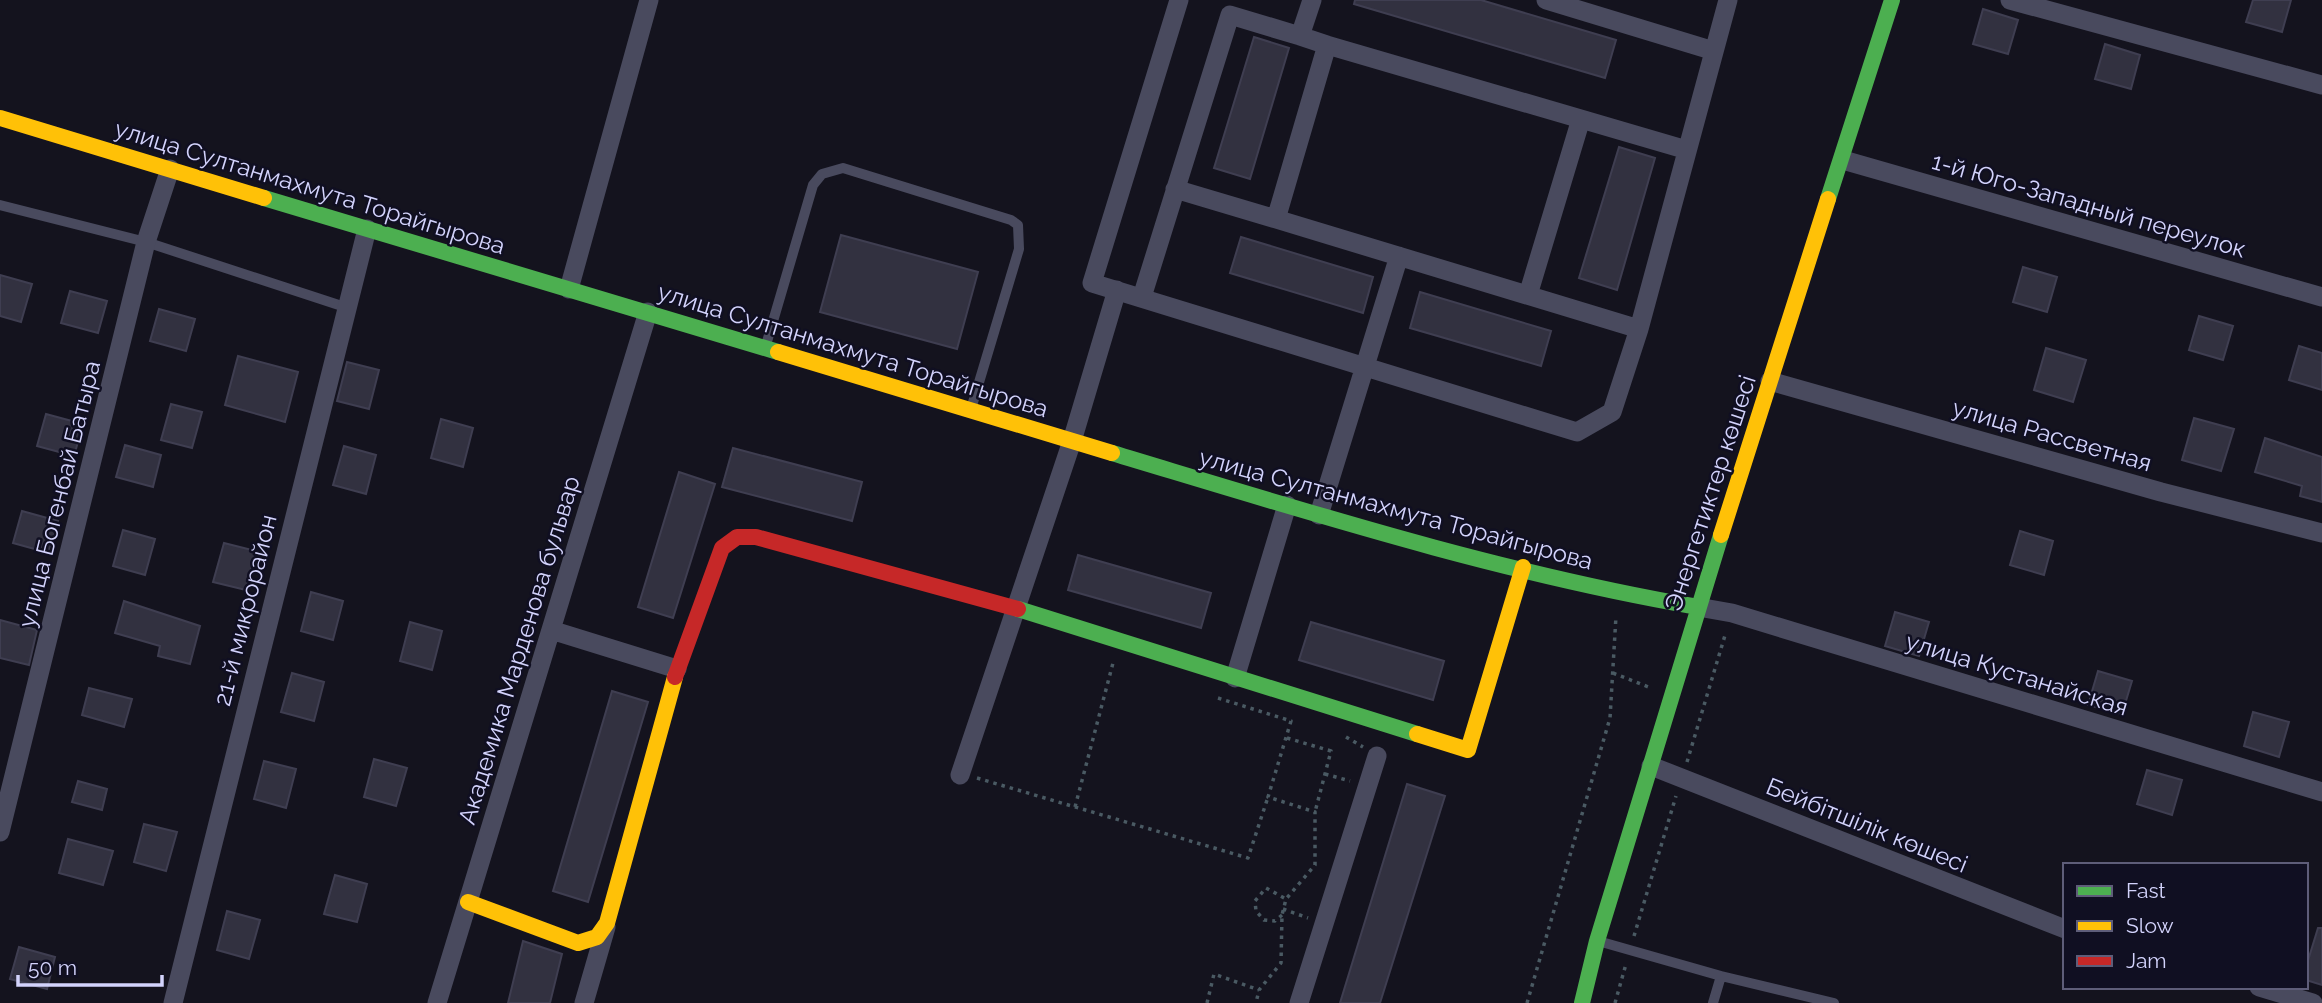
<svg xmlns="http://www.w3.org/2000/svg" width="2322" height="1003" viewBox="0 0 2322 1003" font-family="Raleway,sans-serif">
<rect width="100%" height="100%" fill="#14131e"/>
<!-- building -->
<path fill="#323140" stroke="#3f3e51" stroke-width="2" d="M1355 0H1481L1616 40 1605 78 1354 4Z
M2253 0H2291L2282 32 2246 22Z
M1983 9 2018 20 2008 54 1973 44Z
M1254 37 1289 48 1250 179 1214 168Z
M2105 44 2140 55 2131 89 2095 79Z
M1619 147 1655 158 1617 290 1579 278Z
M841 235 978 272 957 349 820 312Z
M1241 237 1373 277 1363 313 1230 273Z
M2023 267 2057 277 2047 312 2013 302Z
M0 275 32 284 21 322 0 316Z
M70 291 107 301 98 333 61 323Z
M1420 292 1551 331 1541 366 1410 328Z
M159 309 195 319 186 351 150 341Z
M2199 316 2233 326 2223 360 2189 350Z
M2299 346 2322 353V390L2289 380Z
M2046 348 2086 360 2073 402 2034 390Z
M238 356 298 372 285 422 225 405Z
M347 362 379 370 369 409 337 401Z
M171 404 202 412 192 448 161 440Z
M46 414 83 424 74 456 37 446Z
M2194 418 2234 429 2221 471 2182 460Z
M441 419 473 428 463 467 431 458Z
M2265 438 2322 457V502L2300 496 2302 486 2255 472Z
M125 445 161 455 153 487 116 477Z
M344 446 376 455 366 494 333 485Z
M733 448 862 482 852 521 722 487Z
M679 472 715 484 673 618 638 607Z
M22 511 58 521 49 553 13 543Z
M123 530 155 539 145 575 113 566Z
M2020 531 2053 541 2044 575 2010 565Z
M224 543 256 551 246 590 213 582Z
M1078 555 1211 593 1201 628 1068 590Z
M311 592 343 601 333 640 301 631Z
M124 601 200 626 190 664 158 656 160 646 115 633Z
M1895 612 1929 622 1919 656 1885 646Z
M0 620 37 630 29 665 0 658Z
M410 622 442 631 432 670 400 661Z
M1311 622 1444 661 1433 700 1299 660Z
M2098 671 2132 681 2122 714 2088 705Z
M292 673 324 682 314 721 281 712Z
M89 688 132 699 124 727 82 715Z
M612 691 648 702 588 902 553 891Z
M2253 712 2289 722 2279 757 2244 746Z
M374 759 407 768 396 806 364 797Z
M264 761 296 769 286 808 254 799Z
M2147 770 2182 780 2172 815 2137 804Z
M78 781 107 789 102 810 72 802Z
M1407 784 1445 796 1380 1003H1340Z
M144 824 177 832 166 871 134 862Z
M68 839 113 851 103 885 59 873Z
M335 875 367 884 357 922 324 914Z
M227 911 260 920 249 959 217 950Z
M2318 928H2322V985L2306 980V967Z
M523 941 562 954 550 1003H508Z
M19 947 55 957 47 989 10 979Z"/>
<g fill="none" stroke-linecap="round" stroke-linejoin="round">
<!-- path -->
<path stroke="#4a5a63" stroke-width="3.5" stroke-dasharray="3.5 5" stroke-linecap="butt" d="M1613 673 1651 688
M1218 698 1291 721 1268 797 1315 812V865L1286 899 1282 915 1281 963 1259 990 1256 1003
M1346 737 1363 747
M1287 738 1331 751 1315 812
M1687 762 1726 632
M1325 774 1350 781
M977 778 1248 858 1268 797
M1075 807 1113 663
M1283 909 1308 918
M1282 915 1275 921 1264 920 1256 911 1255 901 1266 888 1286 899
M1634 936 1676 796
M1207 1003 1214 974 1259 990
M1527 1003 1610 718 1616 616
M1615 1003 1626 964"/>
<!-- lane -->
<path stroke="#494a5e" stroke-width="10" d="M0 205 146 242 348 308
M766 345 813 185 822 174 843 168 1011 220 1018 225 1019 249 971 409
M1598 941 1721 976 1713 1003
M1721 976 1834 1003"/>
<!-- street -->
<path stroke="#494a5e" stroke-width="19" d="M1179 0 1092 283 1577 432 1612 412 1639 329 1728 0
M1312 0 1300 36 1327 45
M1546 0 1714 51
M2010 0 2322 85
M1843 160 2322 297
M1175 189 1276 219 1327 45 1687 150
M1276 219 1639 329
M569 289 649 0
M1528 295 1581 119
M1142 297 1230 15 1300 36
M1770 381 2161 492 2322 533
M1319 515 1399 256
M1698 607 1732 613 2322 792
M551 630 677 669
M1235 678 1287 505
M1651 766 2065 929
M960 775 1072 441 1117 290
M0 832 146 242 170 169
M2259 987 2313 1003
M173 1003 367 229
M437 1003 648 312
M584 1003 606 927
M1299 1003 1377 756"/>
<!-- fast -->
<path stroke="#4caf50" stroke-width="16" d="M264 198 778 352
M1828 199 1892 0
M1112 453C1305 511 1500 573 1698 607
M1018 609 1417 734
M1582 1003 1597 941 1721 535"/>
<!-- slow -->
<path stroke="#ffc107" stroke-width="16" d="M0 118 264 198
M778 352 1112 453
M1721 535 1828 199
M1417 734 1468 750 1523 567
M468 902 578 943 597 937 607 923 675 677"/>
<!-- jam -->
<path stroke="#c62828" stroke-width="16" d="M675 677 722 548 737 537H756L1018 609"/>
</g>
<g text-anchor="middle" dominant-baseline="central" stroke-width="5" stroke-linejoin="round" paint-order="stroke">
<!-- street labels -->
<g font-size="24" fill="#d3d3fc" stroke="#100f22">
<text transform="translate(310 187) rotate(17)">улица Султанмахмута Торайгырова</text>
<text transform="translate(2089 205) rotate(16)">1-й Юго-Западный переулок</text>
<text transform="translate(853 350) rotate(17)">улица Султанмахмута Торайгырова</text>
<text transform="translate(2052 435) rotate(16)">улица Рассветная</text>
<text transform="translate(1710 493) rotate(-72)">Энергетиктер көшесі</text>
<text transform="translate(59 494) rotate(-76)">улица Богенбай Батыра</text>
<text transform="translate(1396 509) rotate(15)">улица Султанмахмута Торайгырова</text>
<text transform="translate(245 610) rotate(-76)">21-й микрорайон</text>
<text transform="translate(519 650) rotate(-73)">Академика Марденова бульвар</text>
<text transform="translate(2017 674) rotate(17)">улица Кустанайская</text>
<text transform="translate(1867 825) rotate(22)">Бейбітшілік көшесі</text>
</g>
</g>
<!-- legend -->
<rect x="2063" y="863" width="245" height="126" fill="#100f22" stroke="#5e5d79" stroke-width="2"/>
<rect x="2077" y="886" width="35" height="10" fill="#4caf50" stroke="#5e5d79" stroke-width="2"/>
<text x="2126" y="898" font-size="21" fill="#d3d3fc">Fast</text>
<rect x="2077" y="921" width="35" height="10" fill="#ffc107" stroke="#5e5d79" stroke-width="2"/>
<text x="2126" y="933" font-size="21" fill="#d3d3fc">Slow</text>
<rect x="2077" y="956" width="35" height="10" fill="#c62828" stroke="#5e5d79" stroke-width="2"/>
<text x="2126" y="968" font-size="21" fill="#d3d3fc">Jam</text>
<!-- scale -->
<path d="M18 975v10h144v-10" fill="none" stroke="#d3d3fc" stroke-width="3.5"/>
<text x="28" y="975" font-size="21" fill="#d3d3fc" stroke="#100f22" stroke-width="5" paint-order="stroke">50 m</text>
</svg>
